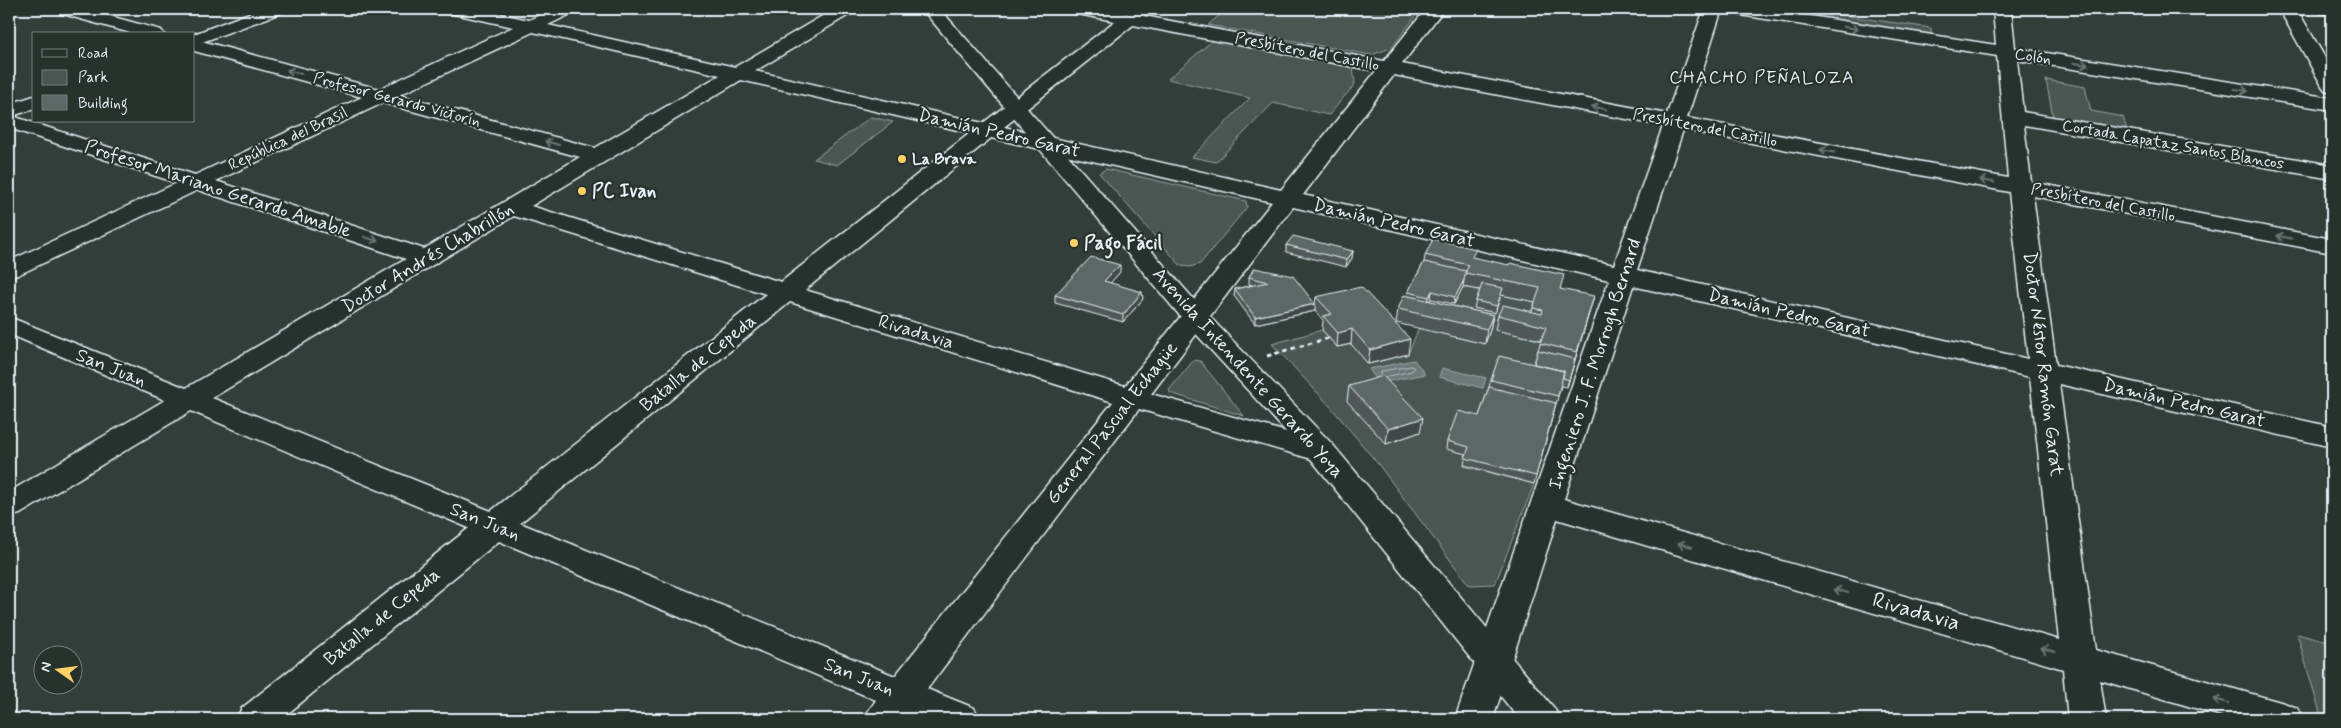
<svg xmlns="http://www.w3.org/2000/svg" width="2341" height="728" viewBox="0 0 2341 728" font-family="Mynerve,sans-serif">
<rect width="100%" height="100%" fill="#323e39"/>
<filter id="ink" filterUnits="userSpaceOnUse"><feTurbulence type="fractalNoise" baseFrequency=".02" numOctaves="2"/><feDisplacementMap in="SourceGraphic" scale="10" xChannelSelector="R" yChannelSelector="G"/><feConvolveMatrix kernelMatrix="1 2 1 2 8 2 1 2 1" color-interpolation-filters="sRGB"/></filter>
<g filter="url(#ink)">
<!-- green -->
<path fill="#495651" stroke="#98a4a4" d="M1227 9H1421L1391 48 1371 55 1208 25Z
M1752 9H1798L1931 28V37Z
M1213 40 1353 68 1355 84 1329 115 1273 103 1216 162 1192 157 1250 98 1168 79Z
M2046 80 2085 87 2091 111 2123 117 2127 130 2053 117Z
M871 117 893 122 837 165 814 159Z
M1106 169 1246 201 1247 207 1200 264 1190 267 1181 266 1099 173Z
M1462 287 1481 291 1475 308 1495 313 1501 295 1537 302 1530 322 1496 329 1542 341 1530 378 1446 448 1467 454 1464 466 1534 484 1495 584 1469 585 1378 464 1330 406 1272 344 1322 330 1337 347 1351 344 1408 354 1419 328 1485 344 1490 330 1447 320Z
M1194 360 1200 361 1244 416 1170 393 1169 390Z
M2297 634 2332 643V719L2321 716Z"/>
<!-- water -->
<path fill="#6d7978" stroke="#9ea9ab" d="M1414 360 1425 374 1379 383 1369 369Z
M1442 368 1486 378 1483 388 1439 377Z"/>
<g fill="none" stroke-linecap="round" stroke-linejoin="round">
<!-- shore -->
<path stroke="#b7c1c5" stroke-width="1" d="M1380 375 1381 371 1411 366 1414 368 1412 371 1385 377"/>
<defs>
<path id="minor" d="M56 9H84L161 30 164 34H134L59 13Z
M447 9H478L529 20 553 9H576L573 13 548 25 735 67 834 9H855L852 13 755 71 983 123 1115 21 1072 13 1069 9H1105L1127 13 1132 9H1147L1149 11 1144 16 1384 61 1426 9H1444L1402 64 1667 114 1704 9H1722L1687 118 2008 178 1997 56 1734 14 1728 13 1725 9H1766L1996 45 1993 9H2011L2015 48 2332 98V110L2017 60 2023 112 2332 165V179L2024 125 2031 182 2332 239V253L2033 196 2056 365 2332 427V447L2059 384 2096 650 2284 703 2297 708 2303 719H2232L2100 680 2106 719H2068L2063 669 1557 519 1493 719H1455L1609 280 1293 207 1151 394 1333 445 1337 452 1333 459 1322 462 1139 409 927 689 974 708 980 719H922L908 713 903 719H863L876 700 499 541 281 719H236L242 708 469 528 191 411 20 514 9 517V492L165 400 9 334V317L186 388 406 259 198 190 18 275 9 277V261L177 183 9 128V115L195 175 362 97 194 51V39L379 89 513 27 450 13ZM1133 25 1376 71 1281 190 1004 127ZM533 32 720 75 595 148 399 95ZM1394 75 1663 126 1614 265 1303 195ZM741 80 970 133 781 282 531 206ZM383 103 580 157 424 249 216 181ZM1683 130 2009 192 2028 359 1637 270ZM991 138 1272 202 1125 386 805 290ZM514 216 766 294 491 511 212 398ZM1633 286 2030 377 2059 640 1564 499ZM790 302 1113 402 895 676 520 523Z
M2279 9H2297L2332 70V92L2325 90 2322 86Z
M2318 9H2332V15L2321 13Z"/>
<path id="tertiary" d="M260 9H284L281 13 194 45V34Z
M34 96V109L9 117V104Z"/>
<path id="secondary" d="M922 9H940L1204 311 1333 445 1554 708 1560 719H1519L1311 459 1186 323Z"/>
</defs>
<!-- minor casing -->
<use href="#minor" stroke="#e8f1f8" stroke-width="3"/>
<!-- tertiary casing -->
<use href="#tertiary" stroke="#e8f1f8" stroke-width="3"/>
<!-- secondary casing -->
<use href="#secondary" stroke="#e8f1f8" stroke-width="3"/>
<!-- path -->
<path stroke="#e8f1f8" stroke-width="3" stroke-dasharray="4.5 4" stroke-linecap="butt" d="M1267 356 1329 338"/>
<!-- minor -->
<use href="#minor" fill="#26332d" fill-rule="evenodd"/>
<!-- tertiary -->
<use href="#tertiary" fill="#26332d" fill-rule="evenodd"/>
<!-- secondary -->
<use href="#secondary" fill="#26332d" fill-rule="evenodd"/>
</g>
<!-- wall -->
<path fill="#4f5957" stroke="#e8f1f8" d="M1286 245 1353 251 1352 258 1346 267 1286 252Z
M1425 255 1475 258 1561 289 1590 310 1567 387 1561 386 1534 484 1464 465 1466 454 1446 449 1447 441 1479 416 1489 387 1491 380 1534 364 1541 340 1495 330 1498 315 1532 311 1535 302 1501 295 1495 313 1474 308 1476 301 1480 290 1463 287 1454 304 1431 299 1429 301 1493 315 1490 330 1485 344 1396 323 1398 309 1407 296 1408 292 1424 262Z
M1254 268 1315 304 1316 297 1408 354 1368 364 1351 344 1337 347 1322 330 1323 320 1315 311 1255 324 1234 296 1235 289 1252 285 1249 284V277Z
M1120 272 1110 283 1143 299 1123 322 1055 303V295Z
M1349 386 1420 432 1386 444 1347 401Z"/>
<!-- shaded-wall -->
<path fill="#404947" stroke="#e8f1f8" d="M1353 251 1352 258 1346 267 1347 260Z
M1120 265V272L1105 289 1104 281Z
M1464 280 1463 287 1454 304 1455 297Z
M1432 291 1431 299 1427 304 1429 297Z
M1142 292 1143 299 1123 322V315Z
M1594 296 1590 310 1567 387 1577 352Z
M1315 304V311L1255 324V317Z
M1493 315 1490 330 1485 344 1487 329Z
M1352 329 1351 344 1337 347 1338 333Z
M1410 339 1408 354 1368 364 1370 350Z
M1423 418 1420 432 1386 444 1388 429Z"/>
<!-- building -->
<path fill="#5c6865" stroke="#e8f1f8" d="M1293 236 1353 251 1347 260 1286 245Z
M1433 239 1476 249 1472 257 1509 265 1510 263 1564 275 1560 289 1594 296 1577 352 1540 343 1546 327 1498 315 1503 305 1542 314 1543 310 1533 308 1540 288 1465 273 1469 265 1425 255Z
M1091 257 1120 265 1104 281 1142 292 1123 315 1055 295Z
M1424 262 1466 271 1464 280 1455 297 1432 291 1429 297 1408 292Z
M1254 268 1293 276 1315 304 1255 317 1235 289 1268 282 1249 277Z
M1482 284 1503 288 1497 306 1476 301Z
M1361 287 1410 339 1370 350 1352 329 1338 333 1323 316 1332 314 1316 297Z
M1404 295 1493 315 1487 329 1398 309Z
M1538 350 1575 359 1569 380 1563 378 1564 371 1534 364Z
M1499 356 1564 371 1558 396 1491 380Z
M1383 376 1423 418 1388 429 1349 386Z
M1489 387 1556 403 1536 476 1465 458 1469 447 1447 441 1458 411 1479 416Z"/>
<!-- one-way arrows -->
<defs><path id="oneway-shaft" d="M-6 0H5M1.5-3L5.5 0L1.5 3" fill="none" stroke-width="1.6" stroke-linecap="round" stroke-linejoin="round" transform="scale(1.25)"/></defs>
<g stroke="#6a7674">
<use href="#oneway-shaft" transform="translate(1851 28) rotate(9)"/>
<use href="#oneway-shaft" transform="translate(2081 64) rotate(9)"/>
<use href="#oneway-shaft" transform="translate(294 72) rotate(-165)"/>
<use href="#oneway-shaft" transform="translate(2241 90) rotate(9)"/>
<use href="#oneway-shaft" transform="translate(1599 108) rotate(-169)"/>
<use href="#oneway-shaft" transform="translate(552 143) rotate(-164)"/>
<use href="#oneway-shaft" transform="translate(1827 151) rotate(-169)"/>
<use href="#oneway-shaft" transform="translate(1987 181) rotate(-169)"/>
<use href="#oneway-shaft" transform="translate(2284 237) rotate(-169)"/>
<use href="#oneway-shaft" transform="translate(371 239) rotate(18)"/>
<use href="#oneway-shaft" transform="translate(1685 545) rotate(-164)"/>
<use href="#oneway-shaft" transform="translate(1841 591) rotate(-164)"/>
<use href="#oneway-shaft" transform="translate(2048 650) rotate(-164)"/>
<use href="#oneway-shaft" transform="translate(2221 701) rotate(-164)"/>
</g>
</g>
<!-- markers -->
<g fill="#ffd166" stroke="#26332d" stroke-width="2">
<circle cx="902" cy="159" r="5"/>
<circle cx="582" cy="191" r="5"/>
<circle cx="1074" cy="243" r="5"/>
</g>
<g text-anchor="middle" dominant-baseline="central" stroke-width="4.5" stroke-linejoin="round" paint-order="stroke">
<!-- far-street labels -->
<g font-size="16" fill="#e8f1f8" stroke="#26332d">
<text transform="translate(1307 52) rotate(11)">Presbítero del Castillo</text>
<text transform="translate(2033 57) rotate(9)">Colón</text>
<text transform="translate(397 100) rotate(15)">Profesor Gerardo Victorín</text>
<text transform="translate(1705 128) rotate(11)">Presbítero del Castillo</text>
<text transform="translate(288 139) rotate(-25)">República del Brasil</text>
<text transform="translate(2173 145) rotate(10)">Cortada Capataz Santos Blancos</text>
<text transform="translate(2103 203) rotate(11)">Presbítero del Castillo</text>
</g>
<!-- far-poi labels -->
<g font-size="16" font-weight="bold" fill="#e8f1f8" stroke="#26332d" text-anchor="start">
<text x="912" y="159">La Brava</text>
</g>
<!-- far-quarter labels -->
<g font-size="18" letter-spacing="1" fill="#e8f1f8" stroke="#26332d">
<text x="1762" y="78">CHACHO PEÑALOZA</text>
</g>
<!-- street labels -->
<g font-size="19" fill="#e8f1f8" stroke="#26332d">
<text transform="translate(999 133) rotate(13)">Damián Pedro Garat</text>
<text transform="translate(218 189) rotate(18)">Profesor Mariano Gerardo Amable</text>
<text transform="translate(1394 223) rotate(13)">Damián Pedro Garat</text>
<text transform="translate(428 258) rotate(-31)">Doctor Andrés Chabrillón</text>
<text transform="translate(1789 313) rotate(13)">Damián Pedro Garat</text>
<text transform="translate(916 332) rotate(17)">Rivadavia</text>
<text transform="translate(698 363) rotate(-39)">Batalla de Cepeda</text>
<text transform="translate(1595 364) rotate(-72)">Ingeniero J. F. Morrogh Bernard</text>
<text transform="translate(2043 364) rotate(83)">Doctor Néstor Ramón Garat</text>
<text transform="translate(111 368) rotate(22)">San Juan</text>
<text transform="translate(1248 373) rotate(48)">Avenida Intendente Gerardo Yoya</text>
<text transform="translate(2184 403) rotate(13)">Damián Pedro Garat</text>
<text transform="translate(1112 423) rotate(-52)">General Pascual Echagüe</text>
<text transform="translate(485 522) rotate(22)">San Juan</text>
<text transform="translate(382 617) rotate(-39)">Batalla de Cepeda</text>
<text transform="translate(859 677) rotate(22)">San Juan</text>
</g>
<!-- poi labels -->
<g font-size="19" font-weight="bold" fill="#e8f1f8" stroke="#26332d" text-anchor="start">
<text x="592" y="191">PC Ivan</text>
<text x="1084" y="243">Pago Fácil</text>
</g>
<!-- near-street labels -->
<g font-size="22" fill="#e8f1f8" stroke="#26332d">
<text transform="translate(1916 612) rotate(16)">Rivadavia</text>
</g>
</g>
<!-- margin -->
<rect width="2341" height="728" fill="none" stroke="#26332d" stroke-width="30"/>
<rect x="15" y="15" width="2311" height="698" fill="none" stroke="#e8f1f8" stroke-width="2" filter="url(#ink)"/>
<!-- legend -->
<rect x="32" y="32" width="162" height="90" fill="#26332d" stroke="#747f7e"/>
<rect x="42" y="49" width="25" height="8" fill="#26332d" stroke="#747f7e"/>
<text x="78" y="58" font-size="15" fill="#e8f1f8">Road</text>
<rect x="42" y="70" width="25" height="15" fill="#495651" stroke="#747f7e"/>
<text x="78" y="82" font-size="15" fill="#e8f1f8">Park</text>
<rect x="42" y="95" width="25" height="15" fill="#5c6865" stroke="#747f7e"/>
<text x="78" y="108" font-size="15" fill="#e8f1f8">Building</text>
<!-- north arrow -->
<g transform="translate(58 670) rotate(284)"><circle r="24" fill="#26332d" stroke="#747f7e"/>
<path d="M0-4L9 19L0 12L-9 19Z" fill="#ffd166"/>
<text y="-8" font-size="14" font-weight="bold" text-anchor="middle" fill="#e8f1f8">N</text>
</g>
</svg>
